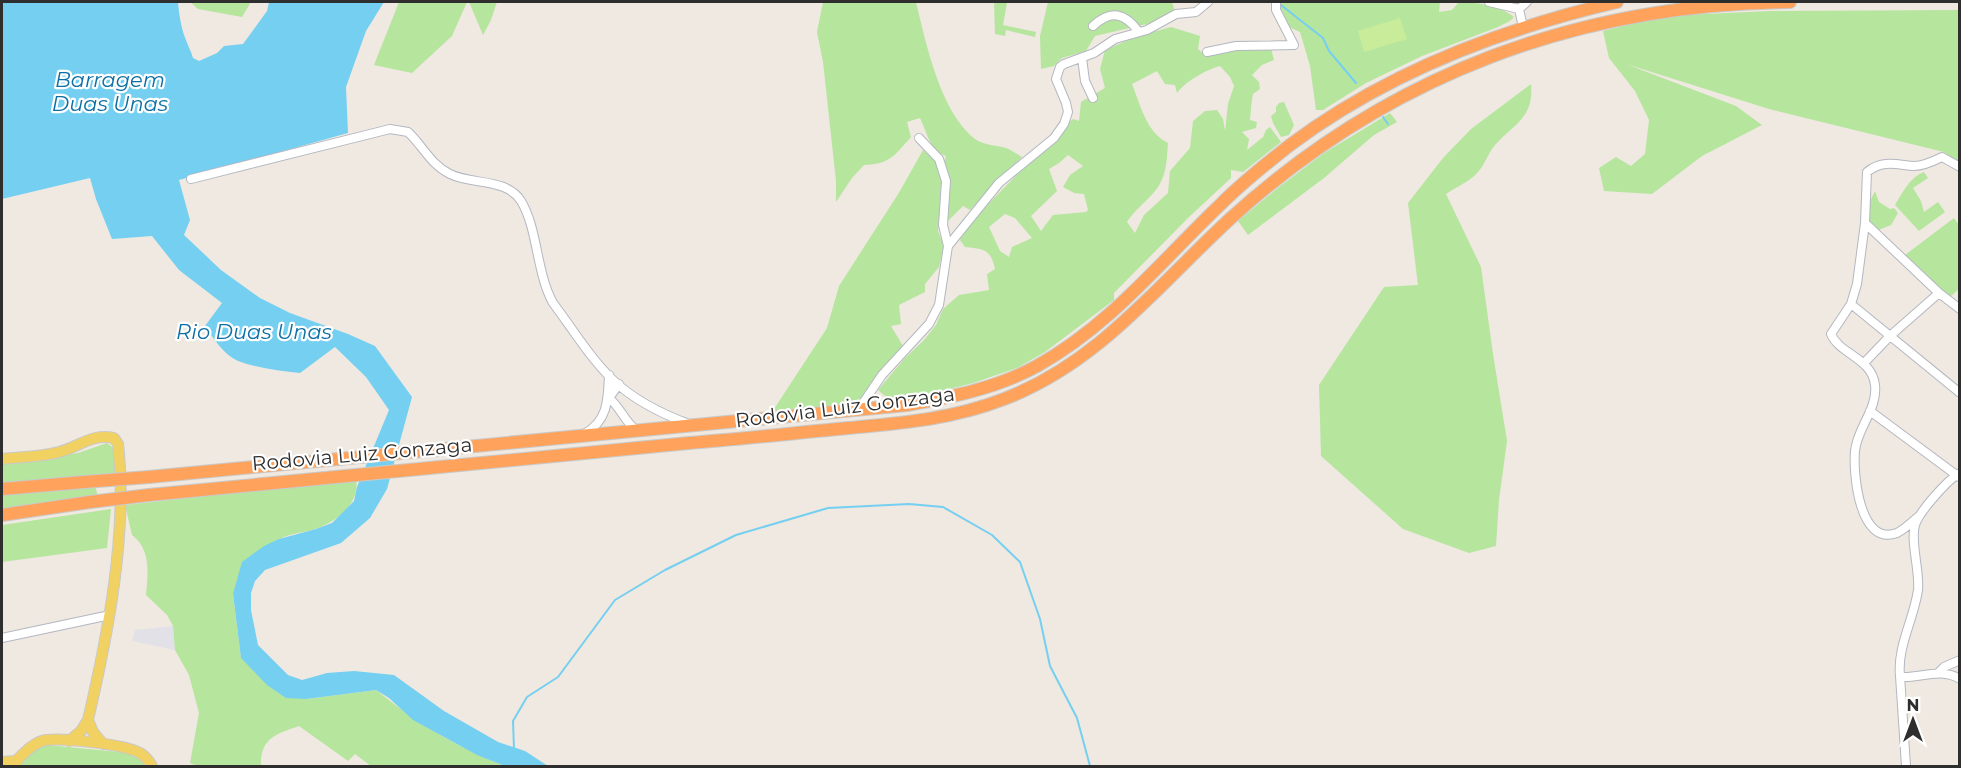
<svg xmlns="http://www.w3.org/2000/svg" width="1961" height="768" viewBox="0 0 1961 768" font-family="Montserrat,sans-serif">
<rect width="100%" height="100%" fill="#efe9e1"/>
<!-- industrial -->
<path fill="#e3e1e8" d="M173 626 175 650 132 641 135 630Z"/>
<!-- green -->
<path fill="#b6e59e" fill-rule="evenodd" d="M190 2H251L242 17 198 9Z
M399 2H467L452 36 412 73 374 65Z
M469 2H497L491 20 483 35Z
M823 2H916C926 43 940 112 975 139 983 145 996 145 1006 148 1011 150 1017 154 1022 157L970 210 963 206 946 223 943 165 946 156C929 150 927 132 920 118L907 122 911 137C894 156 890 164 864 165L852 178 836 202V181L823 62 817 32Z
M996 2 1007 3 1003 25 1036 32 1035 37 1006 30 1005 36 995 34 994 4Z
M1048 2H1172L1177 17 1095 36 1086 51 1062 58 1054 66 1041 69 1040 36Z
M1284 2H1440L1439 12 1452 10 1459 2C1476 2 1501 6 1514 17L1510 21 1498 27 1422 56 1366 83 1323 110H1316L1310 66 1300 32 1289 27 1279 4Z
M1959 10V164L1944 152 1769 109 1626 64 1736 106 1762 125 1702 156 1652 194 1604 191 1599 168 1616 157 1631 166 1645 154 1649 120 1635 91 1609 58 1603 31 1662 16 1770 11Z
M1171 27 1200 36 1198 49 1205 55 1232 49 1271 48 1274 60 1262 65 1252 75 1259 82 1260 89 1253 94C1251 103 1251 111 1250 120L1257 122 1256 128 1242 132 1249 139 1247 150 1263 137 1266 130 1270 127 1281 142 1243 172 1231 170V178L1189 217 1114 293V300L1045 352 1017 368 973 383 934 393 905 398 886 397 878 390 905 358 924 340 936 325 943 309 959 295 989 290 987 274 995 269C991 249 983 249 965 247L960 240 964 231 994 198 1068 123 1073 119 1079 121 1081 102 1105 88 1100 69 1105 50 1135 37ZM1220 66 1230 77 1234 86 1228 104 1225 131 1223 119 1217 110 1205 111 1193 121 1190 148 1170 171 1168 193 1144 215 1135 233 1127 222C1137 206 1157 195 1163 177 1167 167 1167 154 1168 143 1146 132 1141 106 1132 84L1157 71 1165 84 1175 85 1177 93C1186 81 1206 70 1220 66ZM1068 155 1083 166 1070 175 1063 187 1074 193 1084 194 1088 210 1086 212 1053 215 1041 231 1031 216 1057 191 1049 169 1059 163ZM1005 214 1015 218 1032 238 1012 247 1009 257 1000 251 989 227Z
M1531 84C1534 118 1515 123 1495 145 1488 153 1485 165 1477 173 1469 182 1456 187 1446 194L1481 267 1493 354 1507 441 1499 500 1496 546 1469 553 1403 529 1321 456 1319 385 1384 287 1418 285 1408 203 1443 158 1471 129Z
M1284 102 1294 125 1289 135 1281 137 1273 123 1271 116 1276 112V107L1279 103Z
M1390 113 1397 122 1374 135 1324 178 1248 235 1238 221 1279 187 1324 153Z
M923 150 942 167 938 231 944 246 939 267 925 284V292L899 305 901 324 891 326 903 346 878 373 857 404 772 412 827 328 839 286 900 191Z
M1924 172 1928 178 1913 188 1921 201 1924 212 1938 202 1945 212 1919 231 1895 205C1903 192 1909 178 1924 172Z
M1875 191 1879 202 1890 209 1894 208 1898 213 1891 225 1876 231 1867 222 1868 205Z
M1954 218 1959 225V289L1949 298 1905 255Z
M107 443 115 449V475L2 484V462L78 453Z
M356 479C361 504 334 524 312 530 302 533 285 534 277 541 261 556 247 577 233 595L241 658 306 699 376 690C417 723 456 747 505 766H371L355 754 348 761 299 726C276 734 260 738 261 766H197L190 763 199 713 189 675 175 650 173 626 167 615 146 595C148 573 151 549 132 535L125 505Z
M94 483 99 499 2 511V493Z
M111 509 107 548 2 562V525Z
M47 745 130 753 142 758 148 766H19V762L32 750Z"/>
<!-- pitch -->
<path fill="#c9ec9a" d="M1400 18 1407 39 1364 52 1358 31Z"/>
<!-- water -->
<path fill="#75cff0" d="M2 2H178C179 14 181 28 186 40 188 46 191 51 193 58L199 61 217 53 224 46 243 44 267 11 269 2H384L366 31 346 87 348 133 179 180 190 220 184 235 221 270 260 298 290 313 348 334 375 346 412 397 387 489 370 518 341 543 265 570 255 581 251 593V610L258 645 288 675 302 680 327 673 354 671 394 675 444 711 498 742 525 751 548 766H505L477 755 413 720 389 698 376 690 306 699 286 698 267 685 241 658 233 594 242 562 264 546 279 539 316 529 332 523 354 501 357 487 389 410 366 377 335 347 300 373C280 371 257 368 238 361 224 355 213 338 205 326L222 303 179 270 152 236 112 239 96 199 90 178 2 199Z"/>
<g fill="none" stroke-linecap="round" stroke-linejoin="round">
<!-- stream -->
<path stroke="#75cff0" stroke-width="2" d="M1281 5 1323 38 1329 51 1356 83
M1383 117 1388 124
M514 749 513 721 527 697 558 677 615 600 665 570 736 535 828 508 909 504 943 507 992 535 1020 562 1040 619 1050 666 1077 718 1090 766"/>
<defs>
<path id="minor" d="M1489 2 1519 9
M1519 9 1523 27
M1519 9 1527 2
M1093 26C1111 9 1125 13 1139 32
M1207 52 1236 46 1294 45 1276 10V2
M1082 58 1085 81 1093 98
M919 138 939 159 946 181 943 225 948 246
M191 179 390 129 408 132C423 146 430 164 450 174 472 185 507 178 521 201 538 229 536 272 553 303 572 328 590 358 613 380 634 400 662 414 689 424
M1865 223 1939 293 1960 309
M1851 304 1960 393
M1864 363 1890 336 1939 293
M619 384 609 398C621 408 624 421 637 431
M859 409 882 375 929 324 939 305 948 246 999 183 1054 138 1064 124 1068 112 1066 103 1056 79 1060 67 1064 64 1094 53 1115 39 1147 30 1176 14 1196 12 1208 2
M1870 411 1959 477
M584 434C608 421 608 400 609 375
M1960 473C1948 479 1919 512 1915 525 1910 541 1920 571 1918 590 1914 619 1897 646 1900 676L1904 677C1924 677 1941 668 1960 679
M1919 516C1912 522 1905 529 1897 533 1859 547 1853 473 1855 451 1857 428 1878 409 1875 385 1872 358 1839 354 1831 334L1851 304 1857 284 1865 223 1867 172C1883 159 1898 165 1914 166 1924 166 1934 161 1942 157L1960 167
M2 638 110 615
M1939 672 1944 667 1960 660
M1900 676 1906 766"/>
<path id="major" d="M2 459C20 457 41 457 59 452 79 447 92 433 114 438L118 444C128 532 108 634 88 720L81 731 69 741
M88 720 93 732 103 744
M2 762 16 761
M16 766V761C24 753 34 742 46 740 64 738 124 744 140 753 145 756 149 761 152 766"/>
<path id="highway" d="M149 477 907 405C952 397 997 388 1037 366 1111 325 1161 261 1221 204 1242 183 1267 163 1290 145 1386 73 1501 29 1617 2
M2 489 84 482
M149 495C329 476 509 459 689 443 742 439 795 433 848 428 902 423 953 419 1004 399 1099 363 1159 284 1231 218 1388 75 1578 4 1790 2
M2 515 90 502"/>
</defs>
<!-- minor casing -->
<use href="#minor" stroke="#b4b7c1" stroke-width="10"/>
<!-- major casing -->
<use href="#major" stroke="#c9c9c9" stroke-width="12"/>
<!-- highway casing -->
<use href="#highway" stroke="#c9c9c9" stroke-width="14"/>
<!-- minor -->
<use href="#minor" stroke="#fff" stroke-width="8"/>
<!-- major -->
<use href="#major" stroke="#f2d163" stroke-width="10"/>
<!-- highway -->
<use href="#highway" stroke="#ffa35c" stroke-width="12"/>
<defs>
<path id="highway-bridge" d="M84 482 149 477
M90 502 149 495"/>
</defs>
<!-- highway-bridge casing -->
<use href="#highway-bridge" stroke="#c9c9c9" stroke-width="14" stroke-linecap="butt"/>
<!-- highway-bridge -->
<use href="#highway-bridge" stroke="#ffa35c" stroke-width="12"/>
</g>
<g text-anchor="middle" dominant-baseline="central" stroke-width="4.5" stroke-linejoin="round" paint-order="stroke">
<!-- street labels -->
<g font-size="20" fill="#2e2e2e" stroke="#fff">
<text transform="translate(845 407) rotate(-7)">Rodovia Luiz Gonzaga</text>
<text transform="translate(362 454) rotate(-5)">Rodovia Luiz Gonzaga</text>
</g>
<!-- water labels -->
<g font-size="21" font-style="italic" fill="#0d6fa3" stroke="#fff">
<text x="110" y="79">Barragem<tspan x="110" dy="24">Duas Unas</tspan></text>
<text x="254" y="331">Rio Duas Unas</text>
</g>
</g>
<!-- border -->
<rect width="1961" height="768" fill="none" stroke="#2e2e2e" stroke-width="6"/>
<!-- north arrow -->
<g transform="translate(1913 720)" stroke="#ffffff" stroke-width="4.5" paint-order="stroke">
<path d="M0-4.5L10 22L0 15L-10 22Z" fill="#2e2e2e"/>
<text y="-9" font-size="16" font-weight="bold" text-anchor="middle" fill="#2e2e2e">N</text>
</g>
</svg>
